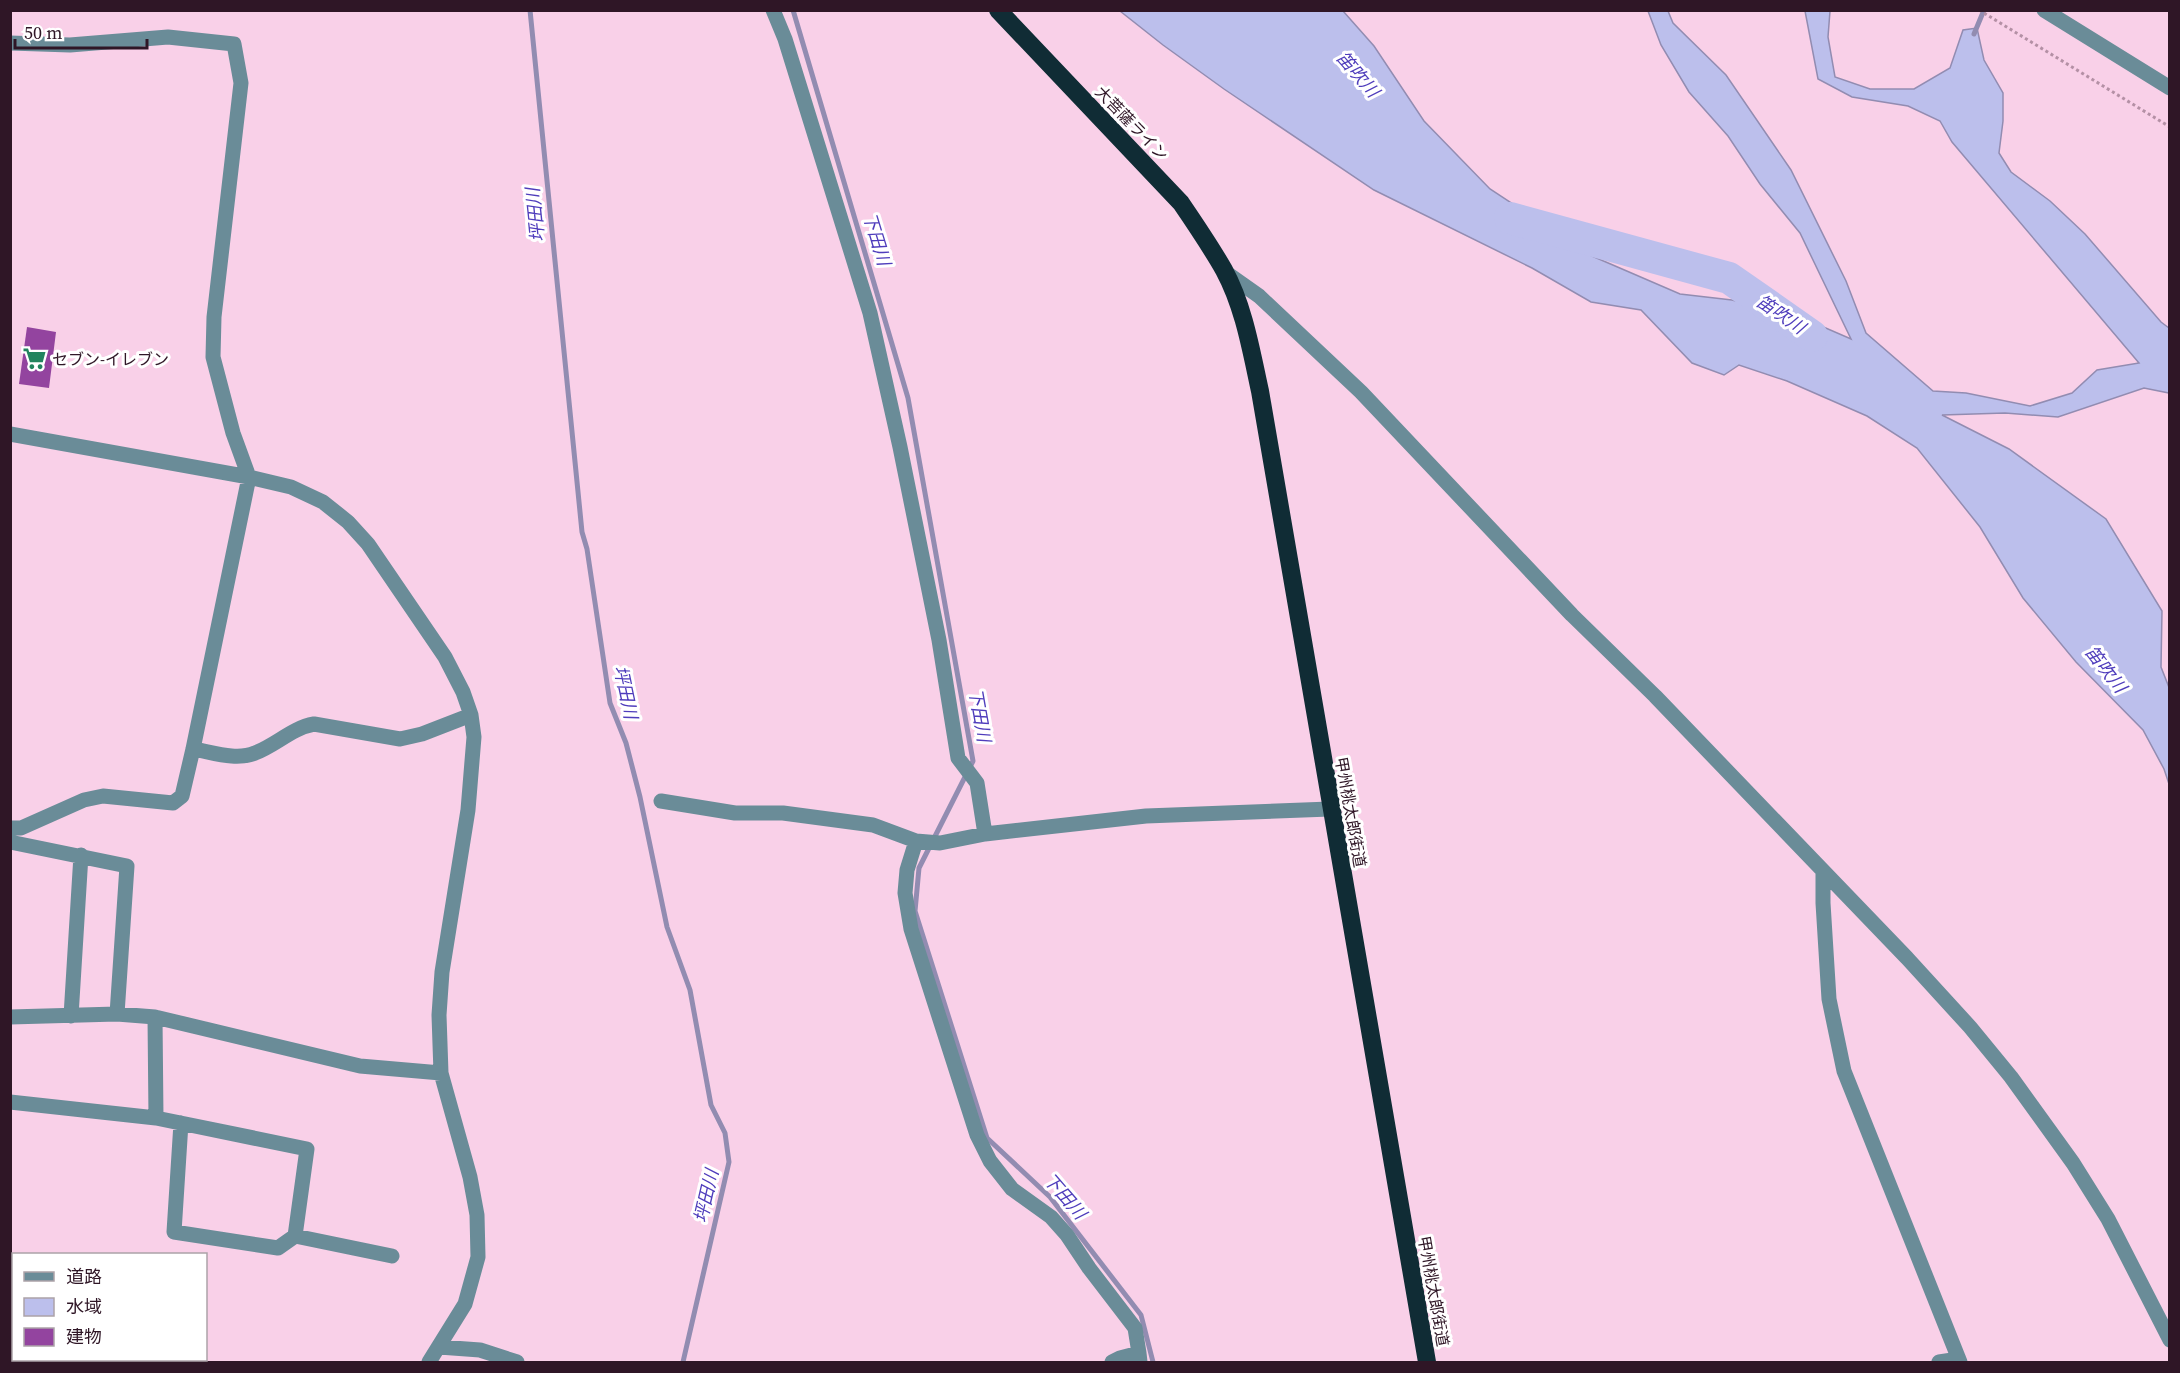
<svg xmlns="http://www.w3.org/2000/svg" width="2180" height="1373" viewBox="0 0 2180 1373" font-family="'Source Serif 4','Noto Sans JP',serif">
<rect width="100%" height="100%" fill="#f9d0e8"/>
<!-- water -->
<path fill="#bcbfec" stroke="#928cb1" stroke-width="1.5" d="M1120 11H1343L1374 46 1424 121 1490 189 1592 256 1680 294 1732 300 1805 319 1851 339 1800 233 1760 184 1728 136 1689 92 1661 45 1648 11H1668L1673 23 1726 75 1791 170 1846 281 1866 333 1933 391 1966 393 2030 406 2072 393 2097 370 2139 363 1952 142 1940 121 1908 106 1852 97 1818 79 1805 11H1830L1828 37 1835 77 1870 89H1914L1950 68 1963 30 1977 28 1984 60 2003 93V121L1999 153 2011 172 2050 201 2085 234 2161 322 2169 328V393L2144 388 2058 417 2005 413 1942 415 2009 449 2106 519 2162 611 2161 667 2170 690 2169 784 2164 769 2143 730 2076 662 2023 598 1980 527 1917 448 1867 416 1787 381 1739 365 1724 375 1692 363 1641 310 1591 302 1532 268 1374 190 1224 89 1163 45Z"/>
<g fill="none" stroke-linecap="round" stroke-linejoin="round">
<!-- stream -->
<path stroke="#928cb1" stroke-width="5" d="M530 10 582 532 587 549 610 703 626 743 640 797 667 927 690 990 711 1105 725 1133 729 1162 683 1362
M793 10 908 398 973 761 919 868 915 911 987 1138 1050 1197 1141 1315 1153 1362
M1974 34 1984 10"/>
<!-- river -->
<path stroke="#bcbfec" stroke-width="32" d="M1510 218 1729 278 1812 336"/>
</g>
<!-- building -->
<path fill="#93449f" d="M27 327 56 332 49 388 19 384Z"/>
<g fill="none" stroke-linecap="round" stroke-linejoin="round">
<!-- path -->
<path stroke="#b490a5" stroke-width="3" stroke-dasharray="3 3" stroke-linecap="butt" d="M1979 10 2170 127"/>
<!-- minor -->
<path stroke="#6a8c98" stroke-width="15" d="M773 10 785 39 870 313 900 447 939 640 958 758 977 783 985 834 1146 816 1330 809
M2044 10 2170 88
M10 43 70 45 168 37 234 44 241 83 214 317 213 357 233 433 249 477 193 749 182 796 173 803 103 796 84 800 21 828H10
M1225 272 1259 296 1361 392 1572 615 1655 696 1907 958 1970 1027 2011 1077 2073 1163 2108 1219 2170 1340
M10 434 249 477 291 487 323 502 348 522 368 544 445 657 463 692 471 715 474 737 468 810 442 972 439 1015 441 1073 470 1177 477 1215 478 1257 465 1304 429 1362
M193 749C212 752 236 761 255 753 276 745 292 728 314 724L400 739 422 734 471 715
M661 801 735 813H783L873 825 916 841 940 843 985 834
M916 841 907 870 905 893 911 929 977 1135 990 1161 1012 1189 1051 1217 1067 1235 1089 1268 1135 1328 1139 1353
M10 842 127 866 117 1014
M1823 872V903L1829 999 1844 1071 1960 1362
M71 1016 81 855
M10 1017 117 1014 155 1017 360 1066 441 1073
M155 1017 156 1118
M10 1102 156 1118 307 1149 295 1236
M181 1123 174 1232 278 1248 295 1236 392 1256
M439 1347 480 1350 517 1362
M10 1352 14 1353
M62 1360 84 1362
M1112 1362 1120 1358 1139 1353 1140 1362
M1939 1362 1959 1359"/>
<!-- highway -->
<path stroke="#102c35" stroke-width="18" d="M998 10 1181 203C1196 225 1211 247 1224 270 1244 307 1251 350 1260 391L1427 1362"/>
</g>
<!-- icons -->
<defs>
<symbol id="supermarket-bare" viewBox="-9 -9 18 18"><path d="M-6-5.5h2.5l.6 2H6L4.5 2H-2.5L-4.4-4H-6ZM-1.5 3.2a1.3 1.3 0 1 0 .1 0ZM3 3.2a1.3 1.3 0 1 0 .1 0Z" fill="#22845e" stroke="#fff" stroke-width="2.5" paint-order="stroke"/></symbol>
</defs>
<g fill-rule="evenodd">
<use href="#supermarket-bare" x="18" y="342" width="33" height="33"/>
</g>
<g text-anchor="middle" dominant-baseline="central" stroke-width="6" stroke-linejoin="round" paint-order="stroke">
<!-- street labels -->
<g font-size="16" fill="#2f1626" stroke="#fff">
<text transform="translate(1132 123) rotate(46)">大菩薩ライン</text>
<text transform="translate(1351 812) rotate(80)">甲州桃太郎街道</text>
<text transform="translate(1434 1291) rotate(80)">甲州桃太郎街道</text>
</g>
<!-- poi labels -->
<g font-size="16" fill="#2f1626" stroke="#fff" text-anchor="start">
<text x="52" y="359">セブン-イレブン</text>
</g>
<!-- water labels -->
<g font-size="18" font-style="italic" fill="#4f3dbc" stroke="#fff">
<text transform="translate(1358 74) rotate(49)">笛吹川</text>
<text transform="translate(535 215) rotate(-96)">坪田川</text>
<text transform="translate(877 239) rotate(73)">下田川</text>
<text transform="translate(1781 314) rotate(34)">笛吹川</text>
<text transform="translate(2106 669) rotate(52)">笛吹川</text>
<text transform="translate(626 692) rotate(78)">坪田川</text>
<text transform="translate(980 715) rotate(80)">下田川</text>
<text transform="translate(706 1196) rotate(-77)">坪田川</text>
<text transform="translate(1065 1196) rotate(49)">下田川</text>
</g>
</g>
<!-- border -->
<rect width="2180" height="1373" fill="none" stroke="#2f1626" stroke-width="24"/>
<!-- legend -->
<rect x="12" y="1253" width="195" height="108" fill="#ffffff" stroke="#aca2a8" stroke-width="1.5"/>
<rect x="24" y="1272" width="30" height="9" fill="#6a8c98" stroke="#aca2a8" stroke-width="1.5"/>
<text x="66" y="1283" font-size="18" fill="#2f1626">道路</text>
<rect x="24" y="1298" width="30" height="18" fill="#bcbfec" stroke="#aca2a8" stroke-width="1.5"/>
<text x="66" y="1313" font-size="18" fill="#2f1626">水域</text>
<rect x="24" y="1328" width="30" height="18" fill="#93449f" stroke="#aca2a8" stroke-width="1.5"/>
<text x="66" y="1343" font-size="18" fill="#2f1626">建物</text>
<!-- scale -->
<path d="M15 39v9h132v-9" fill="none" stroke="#2f1626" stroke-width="3"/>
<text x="24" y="39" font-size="18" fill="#2f1626" stroke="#ffffff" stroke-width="4.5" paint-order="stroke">50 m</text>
</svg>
